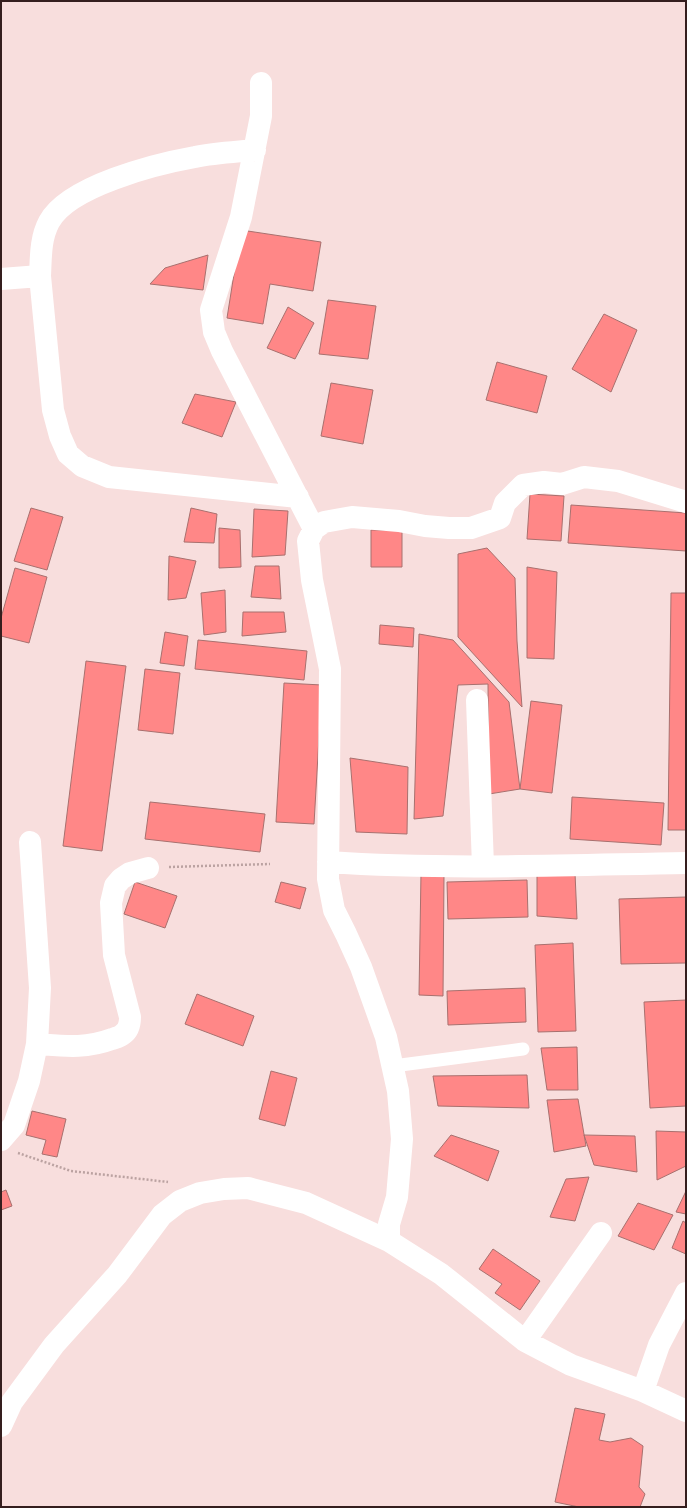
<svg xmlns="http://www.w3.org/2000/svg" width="687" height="1508" viewBox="0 0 687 1508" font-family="'Libre Baskerville',serif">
<rect width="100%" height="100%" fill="#f8dedd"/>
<!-- building -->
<path fill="#ff8787" stroke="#a8706e" d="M241 230 321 242 313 291 270 284 263 324 227 318Z
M208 255 203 290 150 284 165 268Z
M328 300 376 306 368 359 319 354Z
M288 307 314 323 295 359 267 348Z
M604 314 637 330 611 392 572 369Z
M497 362 547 376 537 413 486 400Z
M331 383 373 390 363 444 321 436Z
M195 394 236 402 222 437 182 423Z
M530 494 564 496 561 541 527 539Z
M571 505 686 513V551L568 543Z
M31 508 63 517 47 570 14 561Z
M191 508 217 514 214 543 184 542Z
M254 509 288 511 285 555 252 557Z
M219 528 240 530 241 567 219 568Z
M371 530H402V567H371Z
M487 548 515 578 517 641 522 707 458 637V554Z
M169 556 196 561 186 598 168 600Z
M255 566H279L281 599 251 597Z
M527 567 557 572 554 659 527 658Z
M15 568 47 577 29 643 1 636V618Z
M225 590 226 632 204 635 201 593Z
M671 593H686V830H668Z
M243 612H284L286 632 242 636Z
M380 625 414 628 413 647 379 644Z
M165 632 188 636 184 666 160 663Z
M419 634 453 640 509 702 520 789 489 794 488 684 458 685 443 816 414 819Z
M198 640 307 651 304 680 195 669Z
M86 661 126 666 102 851 63 846Z
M145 669 180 673 173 734 138 730Z
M284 683 322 685 314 824 276 822Z
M531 701 562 705 552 793 520 789Z
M350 758 408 767 407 834 356 832Z
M572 797 664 803 661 845 570 839Z
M150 802 265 814 260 852 145 839Z
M421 873 444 875 443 996 419 995Z
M575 873 577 919 537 916V874Z
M527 880 528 917 448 919 447 882Z
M135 882 177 896 165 928 124 914Z
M281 882 306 888 300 909 275 902Z
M686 897V963L621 964 619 899Z
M573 943 576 1031 538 1032 535 945Z
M525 988 526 1022 448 1025 447 991Z
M197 994 254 1016 243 1046 185 1024Z
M686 1000V1106L650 1108 644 1002Z
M577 1047 578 1090H547L541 1048Z
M271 1071 297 1078 285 1126 259 1119Z
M527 1075 529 1108 438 1106 433 1076Z
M578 1099 586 1146 554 1152 547 1100Z
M32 1111 66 1119 57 1157 42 1154 46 1140 26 1135Z
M656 1131 686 1132V1166L657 1180Z
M451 1135 499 1151 488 1181 434 1156Z
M584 1135 635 1136 637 1172 594 1165Z
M589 1177 575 1221 550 1217 566 1179Z
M6 1190 12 1206 1 1210V1192Z
M686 1191V1214L676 1212Z
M638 1203 673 1215 654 1250 618 1236Z
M683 1221 686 1223V1254L672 1248Z
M493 1249 540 1281 520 1310 495 1293 502 1284 479 1269Z
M575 1408 605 1414 599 1440 610 1442 631 1438 643 1446 639 1487 645 1494 640 1507H579L555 1502Z"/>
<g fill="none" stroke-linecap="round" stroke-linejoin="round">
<!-- path -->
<path stroke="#bba2a1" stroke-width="2.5" stroke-dasharray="2 2" stroke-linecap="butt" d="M169 867 270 864
M18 1153 71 1171 168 1182"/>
<!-- service -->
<path stroke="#fff" stroke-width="13" d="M393 1066 523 1049"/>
<!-- minor -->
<path stroke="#fff" stroke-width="22" d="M261 83V116L241 217 211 310 214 332 222 351 314 529
M40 276C41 258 40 239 49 222 68 186 156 164 195 157 214 153 235 152 255 150
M1 279 40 276 53 410 60 436 68 454 82 466 109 477 298 497
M477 700 483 866
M328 862C447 870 567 865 686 863
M37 1044C64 1046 85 1049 112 1039 115 1038 120 1037 123 1034 129 1030 130 1024 130 1017L114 955 111 903 115 886 121 879 130 873 148 868
M1 1140 14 1125 29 1081 37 1044 40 988 30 842
M389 1241V1224L397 1197 402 1139 398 1091 386 1037 361 967 346 934 334 910 328 879 330 669 312 580 308 541 314 529 324 522 352 517 399 521 425 526 449 528H471L500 518 505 503 523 485 544 482 562 484 584 477 618 481 686 502
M525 1341 601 1233
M643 1391 659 1345 686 1293
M1 1426 12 1402 54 1345 117 1275 162 1215 180 1201 200 1193 224 1189 248 1188 306 1203 389 1241 441 1274 525 1341 571 1365 643 1391 686 1411"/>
</g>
<!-- border -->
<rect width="687" height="1508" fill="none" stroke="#351e1e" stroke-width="4"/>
</svg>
